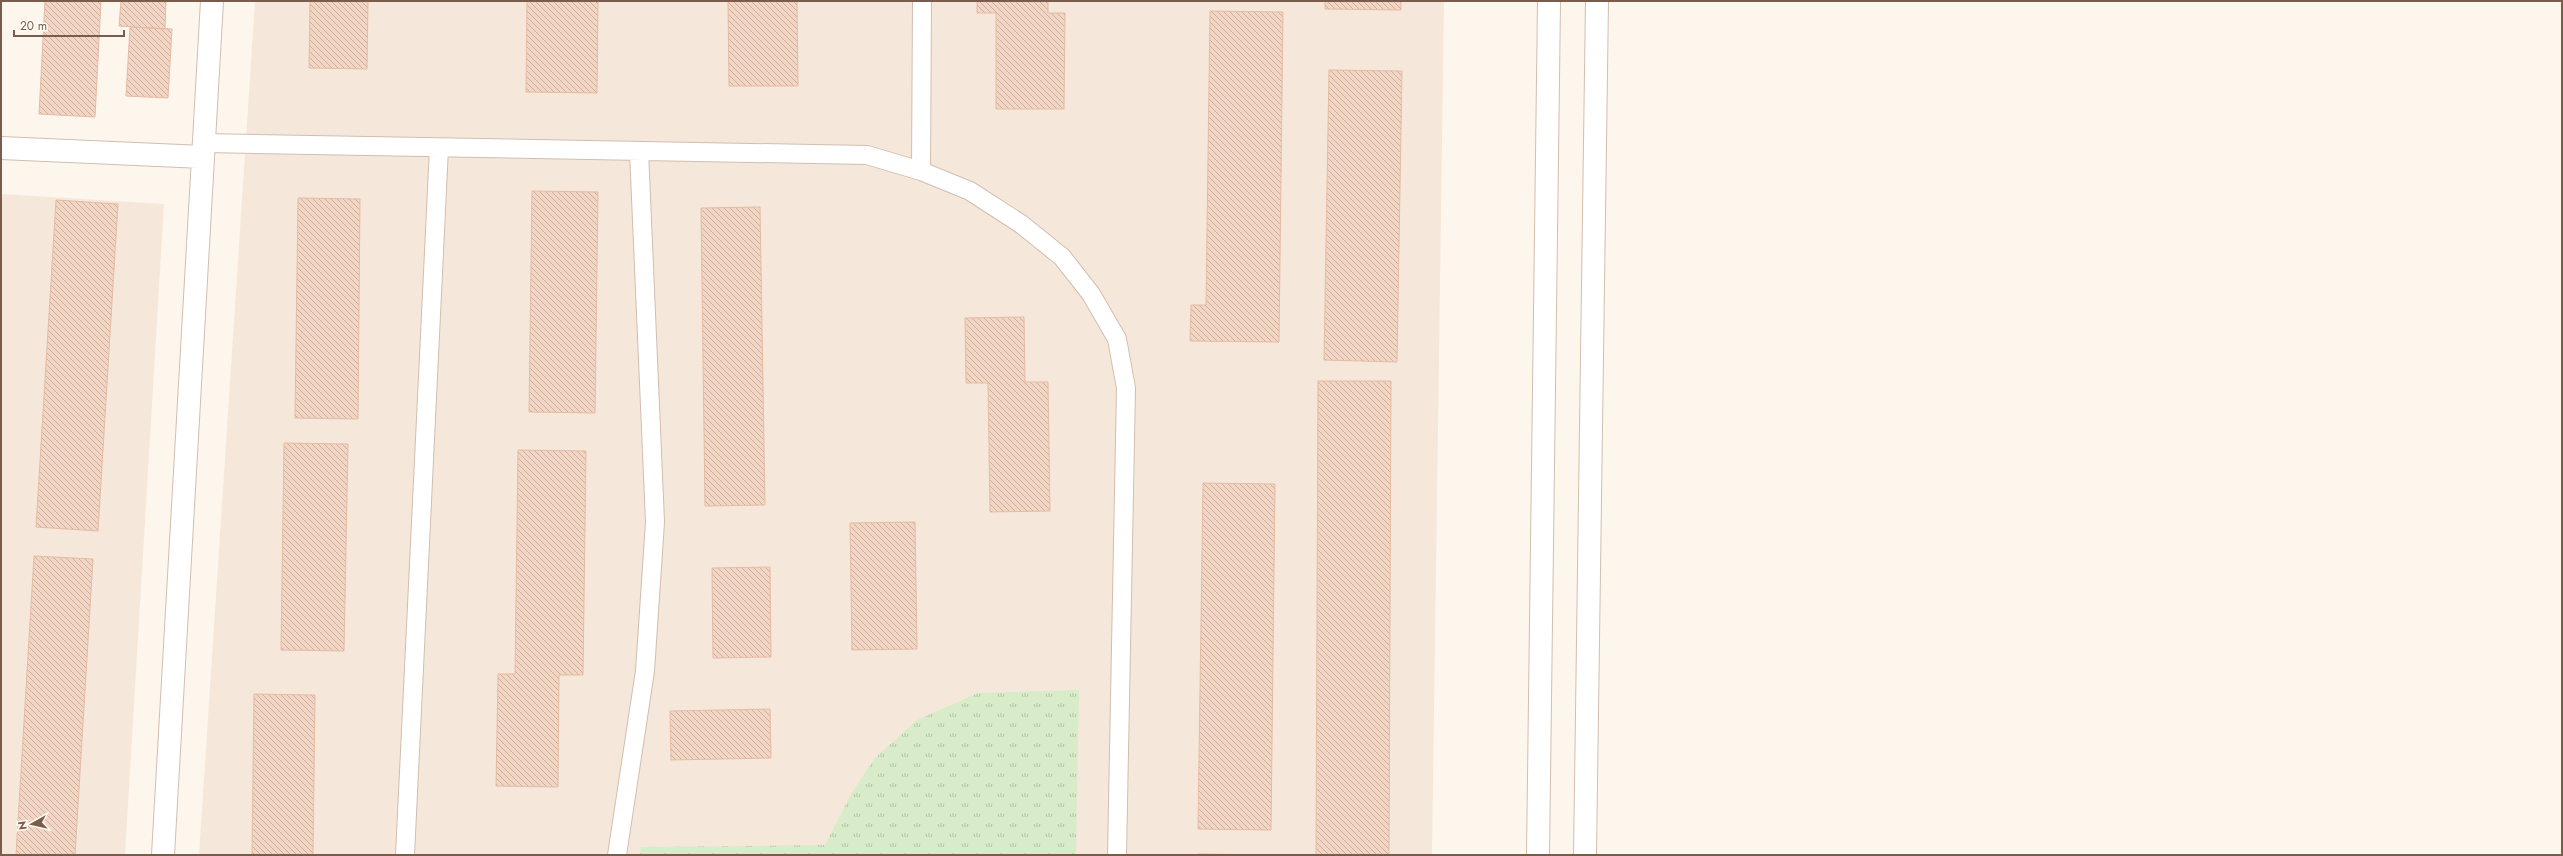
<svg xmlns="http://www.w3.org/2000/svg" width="2563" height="856" viewBox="0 0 2563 856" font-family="Jost,sans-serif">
<defs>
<pattern id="grass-tufts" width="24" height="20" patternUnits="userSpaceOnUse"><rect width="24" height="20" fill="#d8ecc9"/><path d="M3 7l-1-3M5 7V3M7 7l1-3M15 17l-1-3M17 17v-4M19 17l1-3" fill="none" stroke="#b4c2a5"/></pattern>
<pattern id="building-back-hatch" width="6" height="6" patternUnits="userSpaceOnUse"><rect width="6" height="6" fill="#f3d5c3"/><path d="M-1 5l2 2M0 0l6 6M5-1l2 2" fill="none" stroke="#cab0a1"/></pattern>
</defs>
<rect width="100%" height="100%" fill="#fdf6ec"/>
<!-- residential -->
<path fill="#f5e8da" d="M255 1H1444L1432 855H199Z
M1 194 164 204 125 855H1Z"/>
<!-- grass -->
<path fill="url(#grass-tufts)" d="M1079 690 1076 855H640L641 847 825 845 851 794 874 759 917 720 978 693Z"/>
<!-- building -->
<path fill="url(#building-back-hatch)" stroke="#e6bba3" d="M45 1H101L95 117 39 114Z
M121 1H166L165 29 119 26Z
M310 1H368L367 69 309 68Z
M527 1H598L597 93 526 92Z
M728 1H797L798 86H729Z
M977 1H1048V13H1065L1064 109H996V13H977Z
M1325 1H1401V10L1325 9Z
M1210 11 1283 12 1279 342 1190 341 1191 305H1206Z
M130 27 172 29 168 98 126 96Z
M1329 70 1402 71 1397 362 1324 360Z
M532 191 598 192 595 413 529 412Z
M298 198 360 199 358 419 295 418Z
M56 200 118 204 98 531 36 527Z
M760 207 765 505 705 506 701 208Z
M1024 317 1025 382H1048L1050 511 990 512 988 383H966L965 318Z
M1318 381H1391L1389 855H1316Z
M284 443 348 444 344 651 281 650Z
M518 450 586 451 583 675H559L558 787 496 786 498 674H515Z
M1203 483 1275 484 1271 830 1198 829Z
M915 522 917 649 852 650 850 523Z
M34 556 93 559 75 855H16Z
M770 567 771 657 713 658 712 568Z
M254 694 315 695 313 855H252Z
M770 709 771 758 671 760 670 711Z
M1198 854 1269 855H1198Z"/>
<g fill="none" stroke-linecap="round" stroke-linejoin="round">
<defs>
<path id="service" d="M204 143 867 155 921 171 970 191 1021 224 1062 257 1091 294 1117 339 1126 388 1117 855
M921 171 922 1
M405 855 439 148
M617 855 645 671 655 522 639 151"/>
<path id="minor" d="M1 148 203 157
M163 855 212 1"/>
<path id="tertiary" d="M1538 855 1549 1
M1585 855 1597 1"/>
</defs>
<!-- service casing -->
<use href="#service" stroke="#d1beb0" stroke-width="20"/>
<!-- minor casing -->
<use href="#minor" stroke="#d1beb0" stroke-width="24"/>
<!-- tertiary casing -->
<use href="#tertiary" stroke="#d1beb0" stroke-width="24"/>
<!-- service -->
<use href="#service" stroke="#fff" stroke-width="18"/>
<!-- minor -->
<use href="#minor" stroke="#fff" stroke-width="22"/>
<!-- tertiary -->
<use href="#tertiary" stroke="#fff" stroke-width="22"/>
</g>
<!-- border -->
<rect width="2563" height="856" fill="none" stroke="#7a5c4d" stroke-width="4"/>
<!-- north arrow -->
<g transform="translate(32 824) rotate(262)" stroke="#fffaf3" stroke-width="3" paint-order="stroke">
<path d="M0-3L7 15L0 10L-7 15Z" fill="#7a5c4d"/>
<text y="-6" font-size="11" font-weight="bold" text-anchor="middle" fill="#7a5c4d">N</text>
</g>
<!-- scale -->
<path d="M14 30v6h110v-6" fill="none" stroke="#7a5c4d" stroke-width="2"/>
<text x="20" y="30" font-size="12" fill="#7a5c4d" stroke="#fffaf3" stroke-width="3" paint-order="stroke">20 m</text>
</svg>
